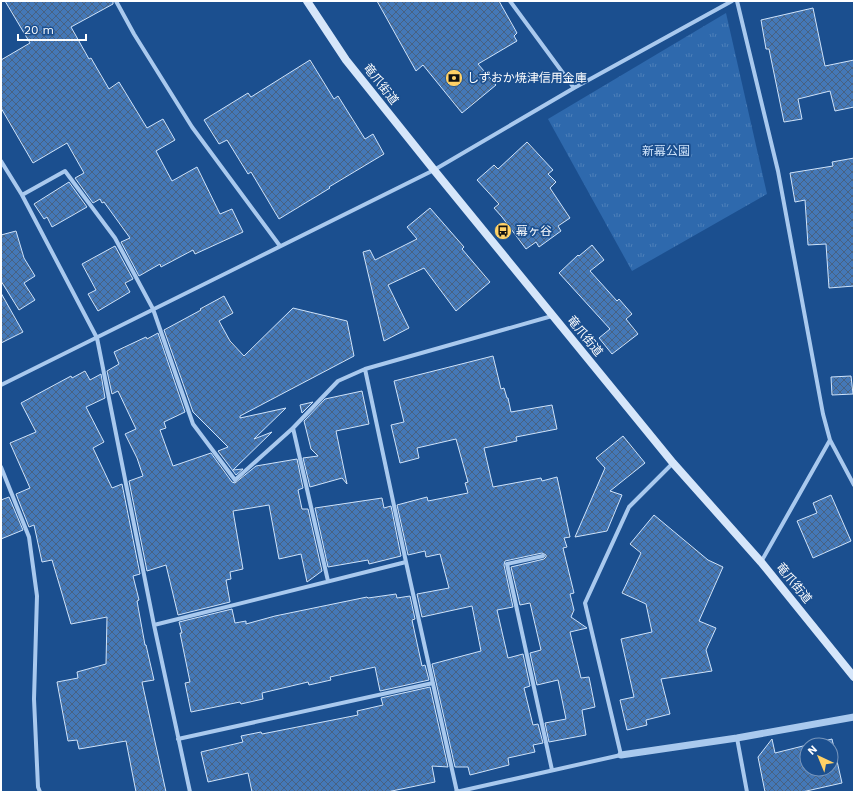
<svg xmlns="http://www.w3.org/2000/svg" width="855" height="793" viewBox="0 0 855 793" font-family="'Work Sans','Noto Sans JP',sans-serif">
<defs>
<pattern id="park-tufts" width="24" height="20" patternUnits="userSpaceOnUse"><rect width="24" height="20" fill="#2e69ad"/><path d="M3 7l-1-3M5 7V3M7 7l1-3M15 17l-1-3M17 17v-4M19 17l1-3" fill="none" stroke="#4d80b9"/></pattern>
<pattern id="building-cross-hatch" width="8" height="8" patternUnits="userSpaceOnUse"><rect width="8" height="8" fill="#4478b7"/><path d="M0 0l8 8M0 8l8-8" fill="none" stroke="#486282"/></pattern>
</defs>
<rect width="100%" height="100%" fill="#1b4f8f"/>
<!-- park -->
<path fill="url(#park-tufts)" d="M726 13 767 194 632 271 548 119Z"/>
<!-- building -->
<path fill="url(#building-cross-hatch)" stroke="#cfe3fa" d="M5 1H113V4L71 27 89 59 91 58 109 89 119 82 147 128 163 119 175 140 156 151 172 181 197 167 220 214 232 209 243 232 195 254 193 250 161 267 160 264 139 276 121 242 130 238 104 202 102 203 100 199 93 203 75 178 84 173 67 143 33 163 1 108V60L30 43Z
M377 1H499L517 33 514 36 517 41 478 64 496 85 462 113 423 65 416 71Z
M813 8 825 66 854 60V107L835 111 830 91 798 99 802 119 784 122 769 49H766L761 20Z
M310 60 334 99 338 96 365 139 373 134 384 154 329 187 330 188 279 219 251 172 248 174 227 140 219 144 204 120 248 93 251 97Z
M527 142 553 170 548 174 556 182 550 188 570 218 558 226 561 231 539 247 536 242 526 249 502 217 494 208 499 204 477 180 494 165 498 169Z
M854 158V286L829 288 826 244 808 245 805 200 795 202 790 173 833 166 832 162Z
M69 182 87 207 52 227 47 217 44 219 34 204Z
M430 208 464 247 462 249 490 282 456 311 424 268 388 285 409 328 384 341 363 252 370 250 375 260 417 239 407 227Z
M16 231 24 258 35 276 24 283 35 300 19 310 1 281V235Z
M592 245 604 260 590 271 617 301 619 299 632 314 626 319 638 334 612 354 599 338 610 329 559 273 578 255 579 256Z
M115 246 133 279 125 283 130 292 98 311 88 294 96 290 82 264Z
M1 293 23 332 1 343Z
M224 296 233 313 219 321 230 341 244 356 293 308 347 321 354 356 240 416V418L286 408 254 439 272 432 233 470 243 469 236 475 218 451 228 447 193 412 164 330 201 310 200 309Z
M158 333 185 412 164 422 166 428 160 430 173 466 211 453 232 482 235 483 256 466 297 459 303 488 298 490 302 509H308L322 571 307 582 301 554 279 559 269 505 233 511 243 569 230 572 231 579 226 580 230 602 178 615 166 565 147 571 129 481 143 476 137 458 125 434 136 429 118 391 112 394 107 371 119 364 114 352 146 337 147 339Z
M493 356 501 389 504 388 507 398H508L511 412 552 405 557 429 516 437 517 441 484 448 493 487 541 478 542 481 557 477 570 537 564 538 567 547 563 548 574 593 570 594 574 610 571 617 587 628 570 632 581 678 589 677 595 707 582 710 586 735 549 742 545 723 566 719 558 680 537 685 530 653 541 650 530 603 520 605 511 567 544 559 546 557V555L542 553 505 561 504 565 513 607 497 610 508 658 523 654 530 686 524 688 533 725 538 724 543 743 533 745 535 752 508 758 509 765 470 775 468 767H455L432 664 481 651 472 606 422 617 417 594 449 588 440 554 426 557 425 551 408 555 397 505 427 497 428 501 468 493 465 483 468 482 456 439 417 448 419 458 400 463 391 425 404 422 394 381Z
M85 371 90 380 101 374 105 398 86 407 104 442 93 448 112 488 122 484 140 574 133 576 139 600 137 601 145 645H146L154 680 142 682 166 792H136L126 741 79 749 77 740 68 741 57 682 78 678 77 672 106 664 107 617 71 624 52 560 42 562 34 525 29 527 16 494 30 488 10 443 36 432 21 403 71 376 72 378Z
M851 376 853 394 832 395 831 377Z
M362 391 369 424 336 431 347 484 342 478 310 487 303 458 318 456 311 449 304 421 325 399Z
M313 402 302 413 300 405Z
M623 436 645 463 610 491 622 495 607 531 575 537 605 468 596 458Z
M831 495 851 541 813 558 797 521 817 513 813 503Z
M9 497 23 530 1 539V500Z
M382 498 384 508 391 506 401 556 369 564 368 560 328 567 315 508Z
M654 515 708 560 723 567 699 621 716 628 706 650 712 671 661 679 670 714 646 720 647 725 627 730 620 700 634 697 621 639 652 632 646 604 622 593 641 553 630 544Z
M396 594 397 598 410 596 415 619 412 620 422 666 425 665 429 680 380 691 375 667 330 677 331 680 309 685 308 682 262 693 263 699 241 704 240 702 191 712 185 683 190 682 180 633H182L179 622 232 609 235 623 246 621V624L275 616 367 597 368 598Z
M430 687 448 767 432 766 435 782 387 792H252L248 773 208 782 201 752 243 742 241 736 261 732 262 734 358 715 357 711 383 705 381 698Z
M772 739 775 753 807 745V769H831V745H808L832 739 842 783 802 792H765L758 757Z"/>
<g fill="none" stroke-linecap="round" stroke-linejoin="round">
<!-- minor -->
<path stroke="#a9c9ee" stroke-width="4" d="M116 1 134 34 192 127 280 246
M510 1 574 88
M737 1 778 171 823 414 830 440 854 485
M1 161 22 195 97 338 154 625 190 792
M22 195 65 171 115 238 153 309 193 424 235 480 293 428 338 381 365 369
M1 385 434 170 574 88 732 1
M293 428 328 581
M1 467 29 537 37 596 34 699 38 787 40 792
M543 556 507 564 552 770
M761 562 830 440
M154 625 406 562
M737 738 747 792
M178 739 433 683
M456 792 621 755 585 603 629 507 673 463
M457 792 406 562 365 369 552 316"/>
<!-- tertiary -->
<path stroke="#a9c9ee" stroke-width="7" d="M621 755 737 738 854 717"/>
<!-- secondary -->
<path stroke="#d6e6fa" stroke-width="8" d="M307 1 346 60 434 170 673 463 761 562 854 677"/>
</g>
<!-- icons -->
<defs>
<symbol id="bank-disc" viewBox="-11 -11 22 22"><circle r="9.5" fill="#ffd166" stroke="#1b4f8f"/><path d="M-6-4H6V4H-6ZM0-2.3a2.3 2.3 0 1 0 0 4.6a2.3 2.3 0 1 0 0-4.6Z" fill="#111"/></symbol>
<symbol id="bus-disc" viewBox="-11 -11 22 22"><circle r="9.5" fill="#ffd166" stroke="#1b4f8f"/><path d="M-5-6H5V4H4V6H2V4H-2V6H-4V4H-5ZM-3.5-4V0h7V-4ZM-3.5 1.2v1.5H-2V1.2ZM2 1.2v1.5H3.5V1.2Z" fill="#111"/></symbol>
</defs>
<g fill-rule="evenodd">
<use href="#bank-disc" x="444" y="68" width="20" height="20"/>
<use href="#bus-disc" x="493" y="221" width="20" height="20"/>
</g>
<g text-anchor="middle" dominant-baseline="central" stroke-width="3.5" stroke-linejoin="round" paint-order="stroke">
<!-- poi labels -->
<g font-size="12" fill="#fff" stroke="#1b4f8f" text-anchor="start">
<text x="467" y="78">しずおか焼津信用金庫</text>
<text x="516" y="231">幕ヶ谷</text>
</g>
<!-- street labels -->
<g font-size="12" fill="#fff" stroke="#1b4f8f">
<text transform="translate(381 84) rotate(52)">竜爪街道</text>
<text transform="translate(585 336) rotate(51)">竜爪街道</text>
<text transform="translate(794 583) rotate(51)">竜爪街道</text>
</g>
<!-- park labels -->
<g font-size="12" fill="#cfe3fa" stroke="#1b4f8f">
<text x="666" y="151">新幕公園</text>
</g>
</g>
<!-- border -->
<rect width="855" height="793" fill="none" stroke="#ffffff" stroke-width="4"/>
<!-- north arrow -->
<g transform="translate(819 757) rotate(316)"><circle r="19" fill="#1b4f8f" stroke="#7695bc"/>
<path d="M0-3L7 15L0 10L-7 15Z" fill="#ffd166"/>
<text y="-6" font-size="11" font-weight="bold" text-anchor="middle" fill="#ffffff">N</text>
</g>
<!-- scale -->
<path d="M18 34v6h68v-6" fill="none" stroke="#ffffff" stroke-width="2"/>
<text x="24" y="34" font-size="12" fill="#ffffff" stroke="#1b4f8f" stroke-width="3" paint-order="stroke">20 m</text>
</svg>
